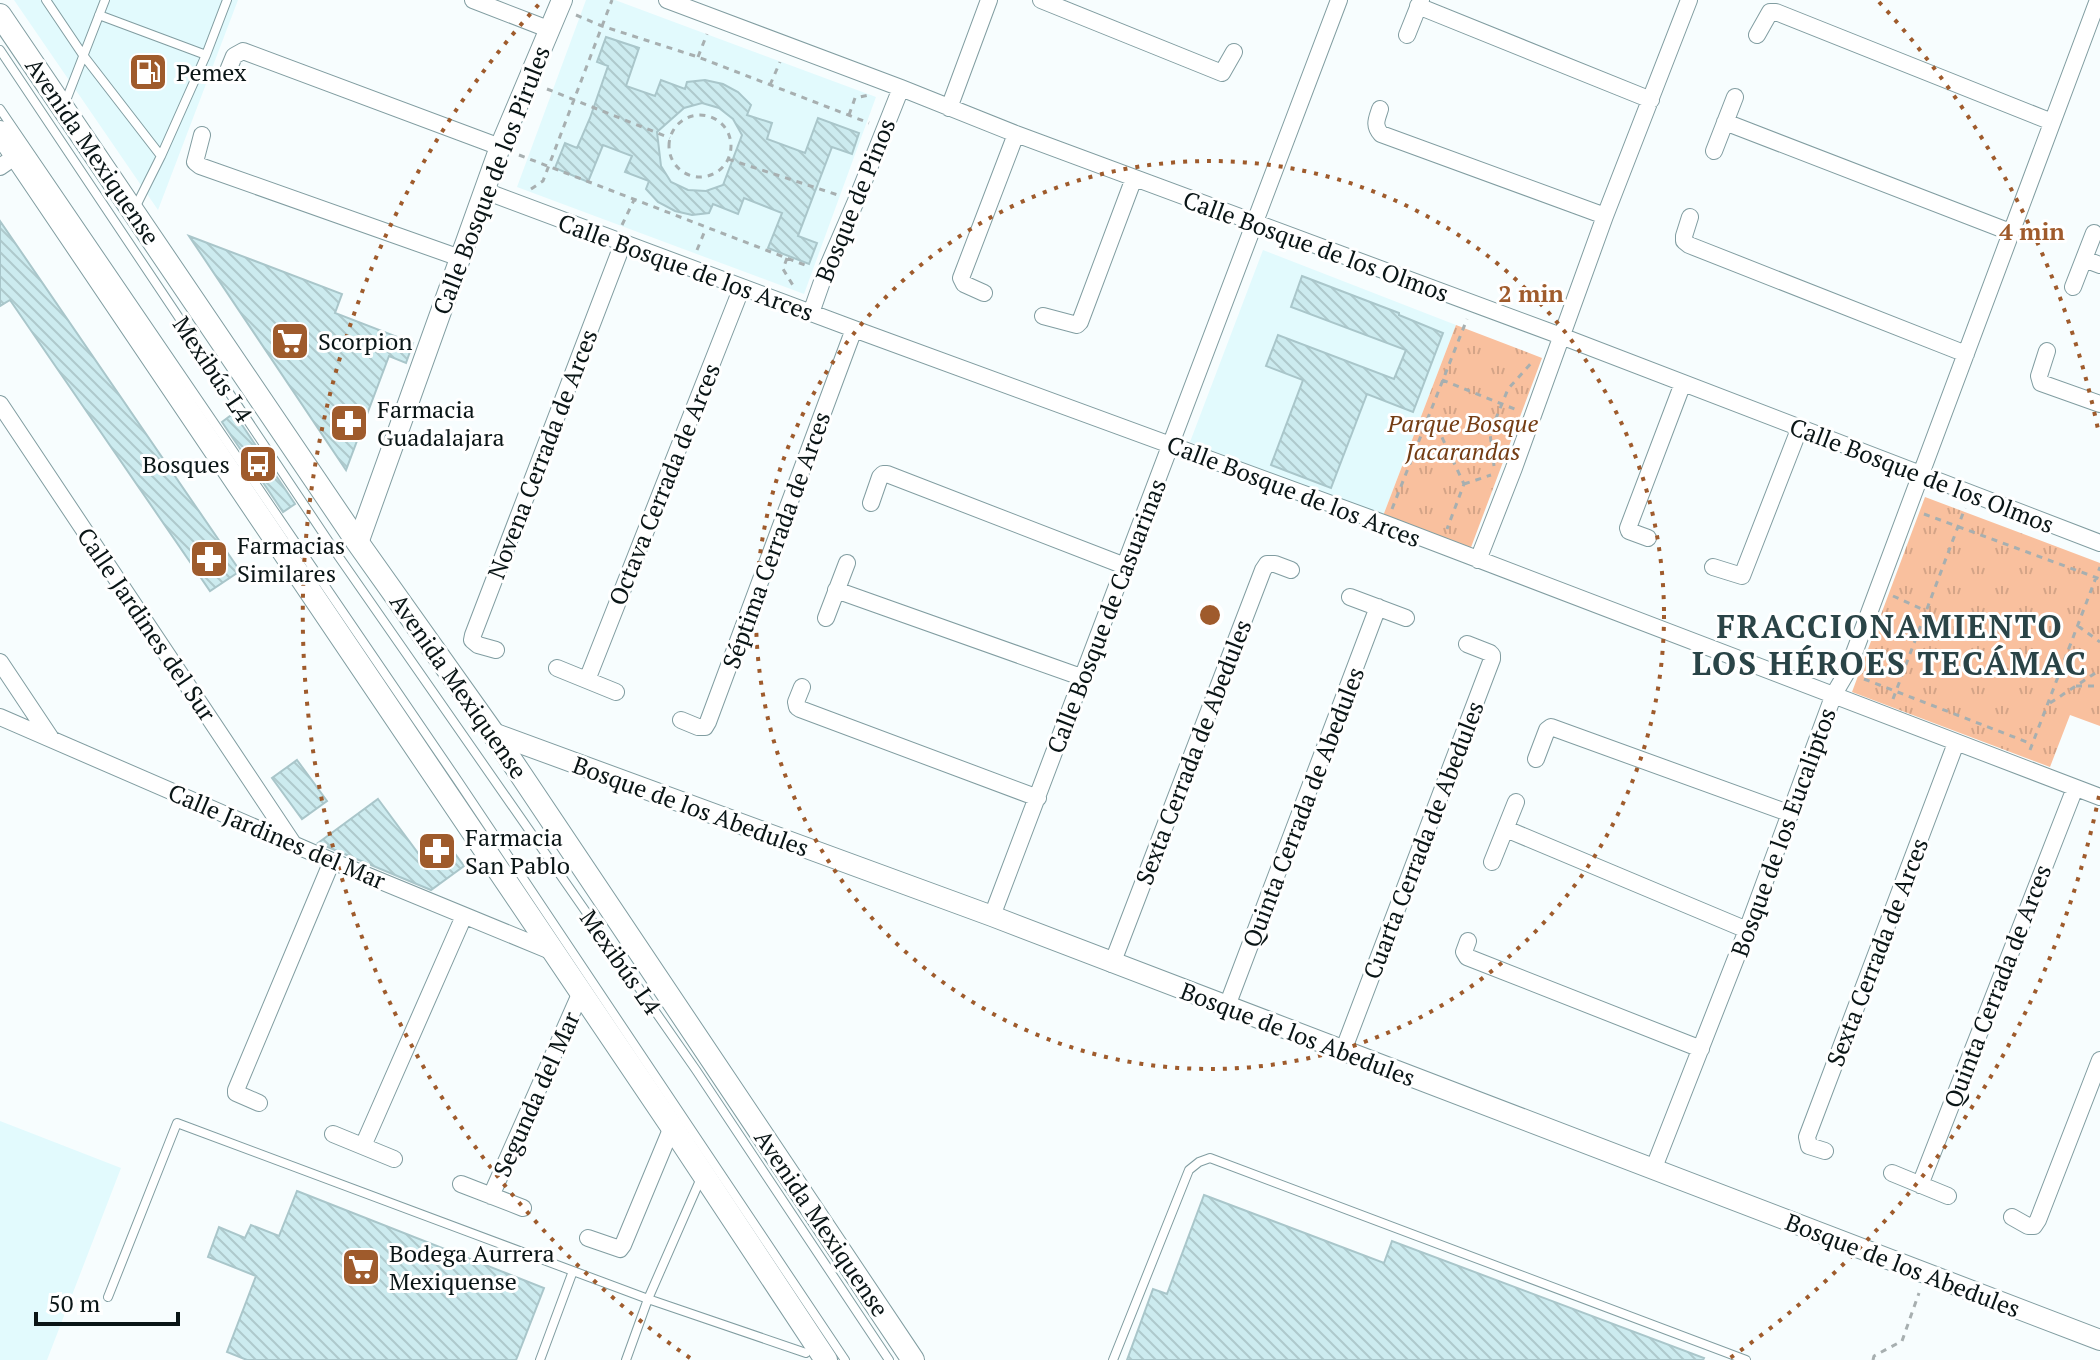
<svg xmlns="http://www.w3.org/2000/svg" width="2100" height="1360" viewBox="0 0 2100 1360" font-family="'PT Serif',serif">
<defs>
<pattern id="park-tufts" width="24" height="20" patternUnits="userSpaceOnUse" patternTransform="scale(2)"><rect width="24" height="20" fill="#f9c09e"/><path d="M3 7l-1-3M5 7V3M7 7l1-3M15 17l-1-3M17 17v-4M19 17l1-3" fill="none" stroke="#d4a487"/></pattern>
<pattern id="building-back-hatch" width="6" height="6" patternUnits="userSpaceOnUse" patternTransform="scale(2)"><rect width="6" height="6" fill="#ccebef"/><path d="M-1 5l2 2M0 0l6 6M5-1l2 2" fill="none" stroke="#aec9cc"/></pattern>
</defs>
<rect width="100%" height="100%" fill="#f7fdfe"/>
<!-- built -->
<path fill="#e2fafd" d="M14 0H238L158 210Z
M586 0H615L876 97 804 294 517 187Z
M1263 250 1456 325 1383 516 1190 442Z
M0 1121 121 1168 47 1360H0Z"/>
<!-- park -->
<path fill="url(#park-tufts)" d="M1456 325 1542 358 1470 550 1383 516Z
M1925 497 2100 563V726L2070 715 2050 767 1852 692Z"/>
<!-- building -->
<path fill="url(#building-back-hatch)" stroke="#a9c6ca" stroke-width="2" fill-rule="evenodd" d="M606 37 639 48 626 86 655 96 661 80 685 89 687 82 705 80 723 84 738 92 751 105 747 115 772 123 767 139 805 153 818 118 859 133 852 154 832 147 798 236 817 243 809 264 768 248 782 213 744 198 738 214 713 204 709 213 692 215 675 211 658 202 646 189 649 181 625 172 632 156 603 145 588 182 555 168 565 143 577 148 590 118 608 66 597 62ZM702 103 719 108 733 119 742 135 723 185 706 191 688 190 671 182 661 166 657 132 684 108Z
M142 57 162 64 153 87 134 81Z
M0 221 240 571 210 591 10 300 0 306Z
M189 236 342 294 335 313 413 343 406 363 389 356 346 470Z
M1302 276 1399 313V315L1443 333 1413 412 1367 394 1331 488 1271 465 1303 380 1266 366 1278 335 1394 379 1406 350 1291 307Z
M234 413 295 504 283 512 222 422Z
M297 760 327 801 302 819 272 778Z
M378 799 418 853 442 836 464 866 431 890 318 843Z
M297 1191 544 1288 516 1360H247L227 1352 256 1276 208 1257 219 1227 245 1238 251 1225 279 1236Z
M1204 1195 1384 1263 1392 1241 1704 1358 1703 1360H1127L1153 1289 1167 1294Z"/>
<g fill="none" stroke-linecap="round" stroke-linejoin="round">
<defs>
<path id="service" d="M46 0 83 55 161 156 135 208
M99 15 206 55 161 156
M0 50 339 557 696 1070 889 1360
M206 55 227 0
M65 103 105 0
M0 109 458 781 845 1360
M108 1297 177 1123 648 1299 806 1353
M540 1360 573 1271
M626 1360 648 1299 701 1178
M1113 1360 1189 1170 1199 1162 1210 1158 1746 1360"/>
<path id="minor" d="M473 0 548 29
M667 0 901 88 1016 134 1561 336 2100 543
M1041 0 1222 73 1234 52
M1418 6 1651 100
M1407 35 1421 0
M1757 35 1770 12H1776L2052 122
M227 73 234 56 243 51 500 147
M949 108 989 0
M1380 109C1377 119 1373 125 1381 134L1605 216
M1725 122 2010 232
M202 135 195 162 200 166 460 258
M1714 151 1735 97
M0 167 16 156
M485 191 854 329 1386 524 2100 797
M1690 217 1684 236V241L1689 245 1966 354
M2084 259 2100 265
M2073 287 2094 233
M984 293 964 284 961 278 1016 134
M811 313 825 273 856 201 901 88
M1043 316 1077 325 1080 322 1134 178
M2047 351 2039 376 2041 383 2100 404
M0 404 292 842
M871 503 880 477 883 474H887L1125 566
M1648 538 1629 531 1628 528 1683 383
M1478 560 1514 468 1605 216 1689 0
M1713 567 1742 576 1800 427
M836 590 1081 677
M1350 597 1406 618
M826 618 847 563
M496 650 478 645 472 640 473 635 623 243
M0 662 50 737
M557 668 616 692
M587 680 742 287
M802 687 796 702 797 707 800 709 1038 798
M0 717 332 861 553 952
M681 720 698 727H705L708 722 854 329
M1536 759 1547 730 1551 727 1791 814
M1506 829 1747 930
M1492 862 1516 802
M992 916 1339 0
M1468 941 1464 952 1467 957 1701 1049
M1112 964 1263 570 1267 564H1275L1291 570
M1227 1006 1378 607
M1343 1051 1492 659V655L1490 653 1467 644
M259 1103 236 1093V1090L332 861
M333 1134 394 1159
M363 1146 464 916
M1825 1151 1809 1146 1807 1137 1956 743
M1653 1170 1747 930 1834 694 1847 672 2098 0
M1892 1173 1948 1196
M461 1184 523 1208
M1920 1185 2075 788
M491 1196 581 992
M2012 1217 2028 1226H2034L2038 1220 2100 1060
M588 1238 620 1249 623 1245 672 1127"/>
<path id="tertiary" d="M358 543 500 147 562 0
M493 733 992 916 2100 1340"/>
<path id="secondary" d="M0 15 358 543 493 733 913 1360
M0 132 672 1127 826 1360"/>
</defs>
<!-- service casing -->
<use href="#service" stroke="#819da1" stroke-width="10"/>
<!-- minor casing -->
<use href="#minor" stroke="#819da1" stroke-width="18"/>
<!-- tertiary casing -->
<use href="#tertiary" stroke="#819da1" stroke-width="22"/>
<!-- secondary casing -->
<use href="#secondary" stroke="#819da1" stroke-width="24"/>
<!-- path -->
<path stroke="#a7afb0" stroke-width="3" stroke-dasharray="6 6" stroke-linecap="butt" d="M576 15 602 26 698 57 869 123
M698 57 707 34
M770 85 780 62
M547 89 670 138
M849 115 855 98 869 95
M669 146a31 31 0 1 1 62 0a31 31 0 1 1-62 0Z
M519 155 810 267
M728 159 838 195
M531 189 543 181 612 0
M622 225 634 200
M697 250 706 228
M787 258 783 269 794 287
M1442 380 1517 410
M1427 419 1439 431 1464 484 1447 529
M1494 466 1490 433 1508 389 1534 360
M1464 484 1491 475
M1392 509 1467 319
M1924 514 2100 579
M1893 596 1926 611
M2078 626 2100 642
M1864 679 2032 744
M2076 686H2100
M1893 699 1965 508
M2050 703 2100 670
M2030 750 2100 567
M1873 1360 1874 1356 1902 1341 1919 1293"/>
<!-- service -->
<use href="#service" stroke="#fff" stroke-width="8"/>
<!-- minor -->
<use href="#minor" stroke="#fff" stroke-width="16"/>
<!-- tertiary -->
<use href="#tertiary" stroke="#fff" stroke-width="20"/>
<!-- secondary -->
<use href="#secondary" stroke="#fff" stroke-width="22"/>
</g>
<!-- distance rings -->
<g fill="none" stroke="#9f5b2c" stroke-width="4" stroke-dasharray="4 8">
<circle cx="1210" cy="615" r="454"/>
<path d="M2099 796A907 907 0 0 1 1730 1358M690 1358A907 907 0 0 1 541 2M1879 2A907 907 0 0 1 2099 434"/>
</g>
<!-- icons -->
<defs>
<symbol id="fuel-square" viewBox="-11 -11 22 22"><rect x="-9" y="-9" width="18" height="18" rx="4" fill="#9f5b2c" stroke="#fff"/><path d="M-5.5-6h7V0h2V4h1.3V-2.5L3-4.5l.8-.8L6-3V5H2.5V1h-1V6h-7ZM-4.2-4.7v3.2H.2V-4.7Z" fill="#fff"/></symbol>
<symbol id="supermarket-square" viewBox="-11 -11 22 22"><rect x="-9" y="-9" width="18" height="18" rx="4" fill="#9f5b2c" stroke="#fff"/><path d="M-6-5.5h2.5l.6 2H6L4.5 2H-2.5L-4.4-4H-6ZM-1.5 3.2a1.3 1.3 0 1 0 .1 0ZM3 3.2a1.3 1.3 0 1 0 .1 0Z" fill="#fff"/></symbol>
<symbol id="pharmacy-square" viewBox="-11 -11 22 22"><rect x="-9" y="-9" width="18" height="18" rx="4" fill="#9f5b2c" stroke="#fff"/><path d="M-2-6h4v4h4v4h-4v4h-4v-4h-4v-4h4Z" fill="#fff"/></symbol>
<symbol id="bus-square" viewBox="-11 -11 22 22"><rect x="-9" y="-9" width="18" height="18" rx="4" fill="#9f5b2c" stroke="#fff"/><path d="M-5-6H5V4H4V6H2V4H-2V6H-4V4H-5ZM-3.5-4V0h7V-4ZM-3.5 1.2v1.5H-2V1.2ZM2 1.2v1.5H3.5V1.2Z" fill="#fff"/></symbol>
</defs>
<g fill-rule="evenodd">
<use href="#fuel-square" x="126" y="50" width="44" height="44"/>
<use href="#supermarket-square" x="268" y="319" width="44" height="44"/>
<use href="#pharmacy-square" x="327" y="401" width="44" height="44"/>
<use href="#bus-square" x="236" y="442" width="44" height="44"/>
<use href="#pharmacy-square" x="187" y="537" width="44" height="44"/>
<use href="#pharmacy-square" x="415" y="829" width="44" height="44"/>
<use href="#supermarket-square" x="339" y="1245" width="44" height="44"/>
</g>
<g text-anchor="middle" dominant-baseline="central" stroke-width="6" stroke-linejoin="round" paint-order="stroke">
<!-- poi labels -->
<g font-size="24" fill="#0a1516" stroke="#fff" text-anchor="start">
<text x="176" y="72">Pemex</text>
<text x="318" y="341">Scorpion</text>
<text x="377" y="409">Farmacia<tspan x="377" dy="28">Guadalajara</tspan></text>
<text x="230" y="464" text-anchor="end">Bosques</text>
<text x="237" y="545">Farmacias<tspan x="237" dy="28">Similares</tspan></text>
<text x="465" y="837">Farmacia<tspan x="465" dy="28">San Pablo</tspan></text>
<text x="389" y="1253">Bodega Aurrera<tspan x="389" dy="28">Mexiquense</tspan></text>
</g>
<!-- street labels -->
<g font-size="24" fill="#0a1516" stroke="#fff">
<text transform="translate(93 151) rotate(56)">Avenida Mexiquense</text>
<text transform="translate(491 180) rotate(-69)">Calle Bosque de los Pirules</text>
<text transform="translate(855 200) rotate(-68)">Bosque de Pinos</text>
<text transform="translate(1316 246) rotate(20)">Calle Bosque de los Olmos</text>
<text transform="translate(686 267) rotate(20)">Calle Bosque de los Arces</text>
<text transform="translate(213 369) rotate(56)">Mexibús L4</text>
<text transform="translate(542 454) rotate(-69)">Novena Cerrada de Arces</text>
<text transform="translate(1922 475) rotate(21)">Calle Bosque de los Olmos</text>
<text transform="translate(664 484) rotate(-68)">Octava Cerrada de Arces</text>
<text transform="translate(1294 491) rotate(21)">Calle Bosque de los Arces</text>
<text transform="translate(776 540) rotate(-70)">Séptima Cerrada de Arces</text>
<text transform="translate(1106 616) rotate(-69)">Calle Bosque de Casuarinas</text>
<text transform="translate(147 624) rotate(56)">Calle Jardines del Sur</text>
<text transform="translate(459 686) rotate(55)">Avenida Mexiquense</text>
<text transform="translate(1193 752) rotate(-69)">Sexta Cerrada de Abedules</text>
<text transform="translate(691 806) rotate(20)">Bosque de los Abedules</text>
<text transform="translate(1303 807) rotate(-69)">Quinta Cerrada de Abedules</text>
<text transform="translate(1783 832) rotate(-70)">Bosque de los Eucaliptos</text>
<text transform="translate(277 836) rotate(23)">Calle Jardines del Mar</text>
<text transform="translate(1423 840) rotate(-69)">Cuarta Cerrada de Abedules</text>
<text transform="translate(1877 952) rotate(-69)">Sexta Cerrada de Arces</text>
<text transform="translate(621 962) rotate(55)">Mexibús L4</text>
<text transform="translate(1997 986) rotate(-69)">Quinta Cerrada de Arces</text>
<text transform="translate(1298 1034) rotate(21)">Bosque de los Abedules</text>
<text transform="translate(536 1094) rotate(-66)">Segunda del Mar</text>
<text transform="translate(822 1223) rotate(56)">Avenida Mexiquense</text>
<text transform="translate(1903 1265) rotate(21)">Bosque de los Abedules</text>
</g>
<!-- park labels -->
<g font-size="24" font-style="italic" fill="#733c13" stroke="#fff">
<text x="1463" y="423">Parque Bosque<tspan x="1463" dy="28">Jacarandas</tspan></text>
</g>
<!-- district labels -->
<g font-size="32" font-weight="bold" letter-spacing="2" fill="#2a4447" stroke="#fff">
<text x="1890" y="626">FRACCIONAMIENTO<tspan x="1890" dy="37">LOS HÉROES TECÁMAC</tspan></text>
</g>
</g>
<circle cx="1210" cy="615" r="12" fill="#9f5b2c" stroke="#fff" stroke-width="4"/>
<g font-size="24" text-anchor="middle" font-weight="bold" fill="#9f5b2c" stroke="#fff" stroke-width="6" stroke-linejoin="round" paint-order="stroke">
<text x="2032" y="240">4 min</text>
<text x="1531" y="302">2 min</text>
</g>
<!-- scale -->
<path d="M36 1312v12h142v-12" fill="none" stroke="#0a1516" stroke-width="4"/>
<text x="48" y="1312" font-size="24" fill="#0a1516" stroke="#ffffff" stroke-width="6" paint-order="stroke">50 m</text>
</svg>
